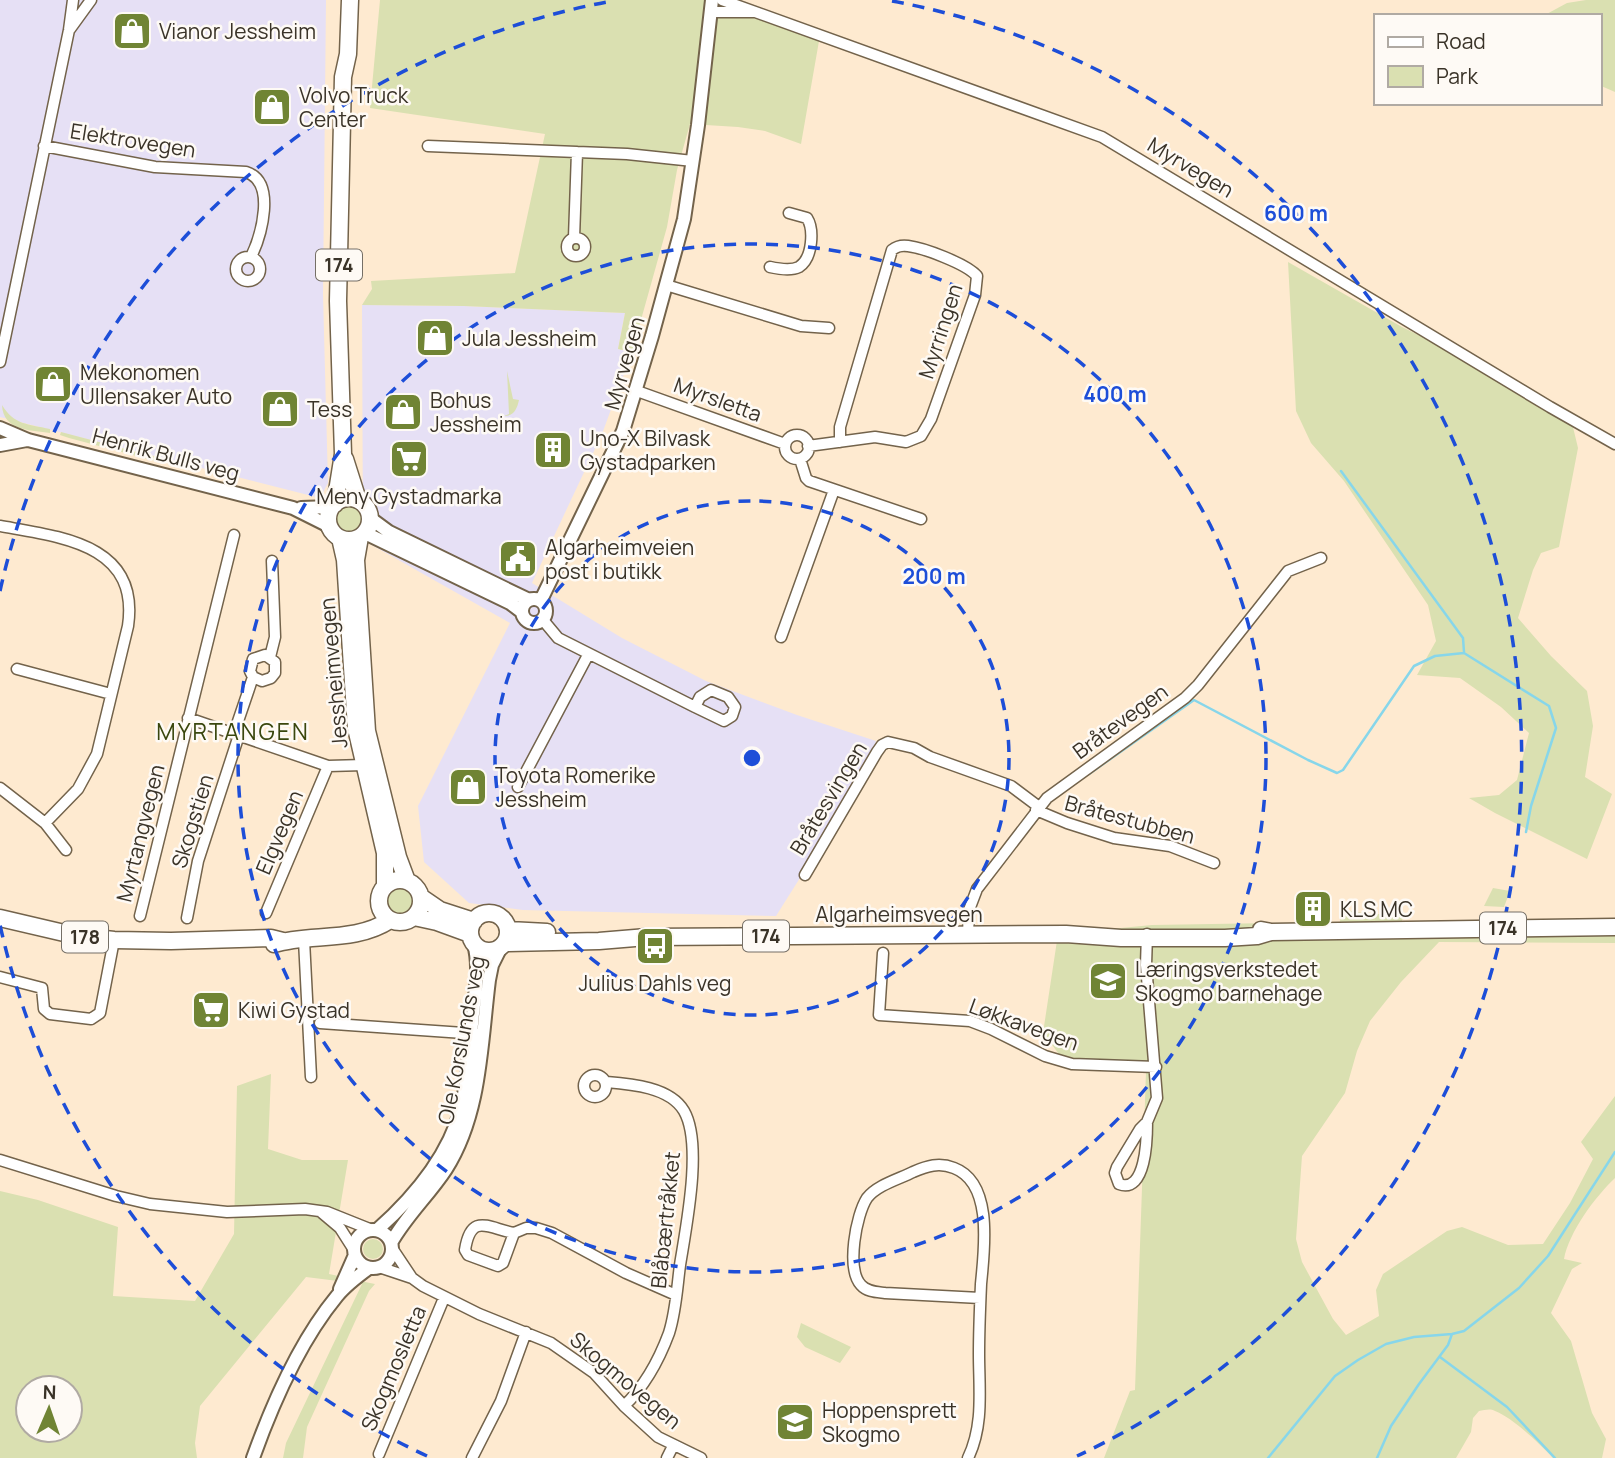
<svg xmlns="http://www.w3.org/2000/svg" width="1615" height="1458" viewBox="0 0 1615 1458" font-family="Manrope,sans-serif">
<rect width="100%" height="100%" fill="#feead0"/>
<!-- industrial -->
<path fill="#e6e0f5" d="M0 0H326L323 295 328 483 320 498 0 417Z
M362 305 464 306 625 313 618 349 632 352 602 434 532 583 622 638 706 681 797 715 876 741 861 781 776 916 523 910 469 903 424 862 418 806 510 623 363 540Z"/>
<!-- green -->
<path fill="#dae0b1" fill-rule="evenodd" d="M380 0H736L773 23 819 41 801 144 765 131 738 127 690 124 677 170 667 227 632 352 618 349 625 313 464 306 362 305 372 289 371 281 515 273 545 134 370 108Z
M1586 0H1615V92L1599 85V16H1543L1567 3Z
M1288 262 1402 327 1447 349 1572 423 1578 448 1559 547 1541 553 1533 570 1518 618 1551 656 1587 691 1593 726 1585 777 1612 794 1587 859 1495 813 1469 798 1499 795 1517 780 1529 733 1501 707 1460 678 1417 675 1436 641 1428 605 1344 481 1311 443 1296 411Z
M507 371 513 399 519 400C517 409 514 416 504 416L509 414Z
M2 405C14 425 28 424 50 429V433C31 430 3 431 2 405Z
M61 432 163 459V463L69 438 60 435Z
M336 519a13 13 0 1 1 26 0a13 13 0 1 1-26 0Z
M1493 888 1510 891 1504 907 1484 906Z
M387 901a13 13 0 1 1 26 0a13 13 0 1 1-26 0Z
M1341 909 1368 914H1404L1400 927 1615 926V943L1439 942 1401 982 1370 1021 1357 1051 1345 1093 1302 1156 1296 1239 1302 1262 1333 1319 1346 1335 1379 1316 1376 1290 1383 1274 1447 1231 1462 1227 1508 1245 1543 1244 1570 1203 1593 1159 1581 1142 1615 1096V1178C1595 1197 1569 1232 1564 1259L1582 1263 1572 1269 1551 1313 1571 1341 1592 1413 1606 1439 1602 1458H1553C1540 1444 1513 1418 1495 1411 1490 1408 1485 1410 1479 1411L1473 1418 1471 1432 1456 1458H1104L1130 1391 1135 1390 1146 1072 1068 1066 1043 1033 1058 934 1152 925 1340 922Z
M271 1074 268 1149 302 1160H348L329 1274 348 1278 354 1267 358 1271 350 1279 375 1284 369 1291 307 1427 303 1458H283L286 1443 362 1284 306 1277 200 1406 195 1443 197 1458H0V1191L38 1200 118 1227 113 1296 195 1301 234 1234 237 1086ZM28 1388H70V1430H28Z
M363 1249a10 10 0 1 1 20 0a10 10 0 1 1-20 0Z
M801 1323 851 1347 840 1363 805 1347 797 1337Z"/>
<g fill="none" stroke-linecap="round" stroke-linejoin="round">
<!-- stream -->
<path stroke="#87d6ea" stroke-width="2.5" d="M1341 471 1463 638 1464 652
M1089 774 1194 700 1308 760 1337 773 1343 770 1414 666 1435 656 1464 653 1549 706 1556 728 1531 806 1526 832
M1440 1357 1507 1407 1555 1458
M1268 1458 1335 1376 1358 1360 1386 1344 1414 1337 1452 1334 1464 1331 1519 1288 1548 1256 1615 1152
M1377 1458 1391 1426 1419 1384 1448 1345 1452 1334"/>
<defs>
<path id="minor" d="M722 0 1102 137 1550 407 1615 444
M710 12H751
M70 29 91 0
M44 146 155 167 246 172C277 182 261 236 251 257
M428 146 627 154 693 161
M574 238 577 152
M567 247a9 9 0 1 1 18 0a9 9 0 1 1-18 0Z
M236 269a12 12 0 1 1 24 0a12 12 0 1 1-24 0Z
M770 267C779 269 791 271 799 267 813 258 814 229 807 218L789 213
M666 285 801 326 829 328
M0 362 69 30 73 0
M637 391 785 444
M785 447a12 12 0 1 1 24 0a12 12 0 1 1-24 0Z
M808 446 875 437 906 442 921 436 931 419 975 295 977 276C967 264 924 248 908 246 901 245 897 246 892 250L840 427V442
M800 459 806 478 809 481 921 519
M0 526C61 537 140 544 128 626L97 754 78 789 45 823
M543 620 558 638 695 707 700 697 711 690 728 697 735 707 732 716 724 721 695 707
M781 637 834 490
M270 657 275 637 272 561
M17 669 111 694
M188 718 328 766 364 765
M234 733 253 677 250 671 253 659 265 655 275 662V673L271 678 262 681 253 677
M518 787 588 655
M0 788 45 823 66 850
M1036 810 1067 823 1114 838 1170 846 1214 863
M805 875 877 752 882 745 888 742 914 748 930 757 1011 786 1039 807
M266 913 328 766
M140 916 234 535
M187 918 198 861 239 735
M968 934 969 910 977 889 1047 798 1185 698 1198 685 1288 571 1321 558
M1147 934 1146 965 1157 1098 1147 1122 1140 1129 1117 1167 1115 1173 1119 1184C1146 1194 1147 1139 1147 1122
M304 940 311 1077
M883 953 879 1015 970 1021 991 1029 1045 1056 1072 1064 1156 1067
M0 977 42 988 44 1009 50 1014 91 1019 100 1013 114 940
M320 1023 478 1034
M584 1086a11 11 0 1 1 22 0a11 11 0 1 1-22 0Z
M606 1082C631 1084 670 1087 684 1111 703 1144 686 1227 680 1265 677 1288 676 1311 669 1333 659 1360 645 1386 624 1406
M0 1160 116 1196 150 1204 227 1212 305 1209 327 1212 372 1230
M321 1212 340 1228 354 1250
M514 1233 503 1263 498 1266 468 1255 465 1250C471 1212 488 1228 514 1233L526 1228H536L552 1233 626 1273 676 1295
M392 1248 412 1278 423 1286 479 1314 551 1343 594 1373 624 1406 658 1437 701 1458
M379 1267 412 1278
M379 1454 444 1298
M472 1458 501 1401 526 1332
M667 1458 673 1446
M968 1458C984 1425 979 1389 979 1354 979 1331 980 1307 981 1284 984 1251 994 1183 954 1168 939 1162 927 1166 913 1172 899 1179 877 1185 867 1198 856 1215 846 1269 861 1285 867 1292 877 1292 885 1293L980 1298"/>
<path id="tertiary" d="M0 428 28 440 293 508 329 526
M0 445 27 440
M301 508 332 507
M370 518 389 532 529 600
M365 533 510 603 522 612
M522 611a12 12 0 1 1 24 0a12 12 0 1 1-24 0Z
M541 600 623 431 652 336 684 219 698 125 712 0
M377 1230C413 1198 448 1157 461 1109 468 1081 469 1052 472 1024 474 998 481 969 474 944
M354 1249a19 19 0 1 1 38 0a19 19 0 1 1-38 0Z
M391 1243C406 1216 429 1195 446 1169 481 1114 481 1043 489 980L492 965 500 949
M340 1289 355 1255
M253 1458C273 1402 299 1342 337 1296 345 1286 358 1276 369 1268"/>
<path id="primary" d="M345 459 358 500
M328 519a21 21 0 1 1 42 0a21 21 0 1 1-42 0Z
M335 504 343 454 338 301 343 77 348 54 350 0
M360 537 356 560 367 731 398 857 407 881
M340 538 345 560 356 728 385 853V886
M379 901a21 21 0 1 1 42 0a21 21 0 1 1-42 0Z
M421 897 440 910 474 921
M470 932a19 19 0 1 1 38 0a19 19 0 1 1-38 0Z
M414 917 437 922 470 934
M0 918 77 936 114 940 171 941 271 938 283 941
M509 930 547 932
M1261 930 1271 932 1615 927
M506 943 599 941 647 937 1066 934 1121 938H1225L1257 936 1271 932
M274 944C310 933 355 943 390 920"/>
</defs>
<!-- minor casing -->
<use href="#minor" stroke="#73634b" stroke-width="13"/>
<!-- tertiary casing -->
<use href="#tertiary" stroke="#73634b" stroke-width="16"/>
<!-- primary casing -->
<use href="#primary" stroke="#73634b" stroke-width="19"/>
<!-- minor -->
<use href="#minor" stroke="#fff" stroke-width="10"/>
<!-- tertiary -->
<use href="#tertiary" stroke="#fff" stroke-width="12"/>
<!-- primary -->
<use href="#primary" stroke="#fff" stroke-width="16"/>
</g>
<!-- distance rings -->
<g fill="none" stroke="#1d4ed8" stroke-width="3.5" stroke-dasharray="12 9">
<circle cx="752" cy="758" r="257"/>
<circle cx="752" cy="758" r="514"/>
<path d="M427 1456A770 770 0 0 1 0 925M0 591A770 770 0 0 1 612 1M892 1A770 770 0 0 1 1077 1456"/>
</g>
<!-- icons -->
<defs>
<symbol id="shop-square" viewBox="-11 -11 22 22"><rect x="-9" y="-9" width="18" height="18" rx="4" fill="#708434" stroke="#fefaf5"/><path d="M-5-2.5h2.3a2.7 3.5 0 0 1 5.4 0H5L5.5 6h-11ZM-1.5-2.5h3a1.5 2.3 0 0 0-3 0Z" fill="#fff"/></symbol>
<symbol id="building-square" viewBox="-11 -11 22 22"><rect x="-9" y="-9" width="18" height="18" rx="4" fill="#708434" stroke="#fefaf5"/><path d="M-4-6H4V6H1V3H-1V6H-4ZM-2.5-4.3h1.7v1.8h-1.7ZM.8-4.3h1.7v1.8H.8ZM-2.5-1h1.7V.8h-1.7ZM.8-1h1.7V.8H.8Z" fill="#fff"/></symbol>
<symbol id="supermarket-square" viewBox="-11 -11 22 22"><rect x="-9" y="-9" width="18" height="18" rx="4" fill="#708434" stroke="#fefaf5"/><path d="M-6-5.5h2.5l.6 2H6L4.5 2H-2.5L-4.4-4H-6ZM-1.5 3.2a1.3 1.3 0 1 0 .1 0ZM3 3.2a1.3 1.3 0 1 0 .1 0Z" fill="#fff"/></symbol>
<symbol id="civic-square" viewBox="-11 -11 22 22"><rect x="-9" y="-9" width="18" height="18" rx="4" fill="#708434" stroke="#fefaf5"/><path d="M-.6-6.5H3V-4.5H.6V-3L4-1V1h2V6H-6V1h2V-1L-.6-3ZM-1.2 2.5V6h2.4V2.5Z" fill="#fff"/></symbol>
<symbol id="bus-square" viewBox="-11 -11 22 22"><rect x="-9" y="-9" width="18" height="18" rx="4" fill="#708434" stroke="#fefaf5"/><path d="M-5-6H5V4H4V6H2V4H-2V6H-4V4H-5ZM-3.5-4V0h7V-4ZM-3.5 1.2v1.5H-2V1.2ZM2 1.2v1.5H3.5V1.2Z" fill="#fff"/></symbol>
<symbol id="school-square" viewBox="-11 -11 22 22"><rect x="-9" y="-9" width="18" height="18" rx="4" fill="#708434" stroke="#fefaf5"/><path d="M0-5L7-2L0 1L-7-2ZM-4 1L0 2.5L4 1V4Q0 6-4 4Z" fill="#fff"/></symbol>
</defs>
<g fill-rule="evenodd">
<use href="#shop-square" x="110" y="9" width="44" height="44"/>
<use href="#shop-square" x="250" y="85" width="44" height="44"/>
<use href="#shop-square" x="413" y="316" width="44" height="44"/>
<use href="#shop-square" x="31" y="362" width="44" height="44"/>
<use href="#shop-square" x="258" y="387" width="44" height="44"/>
<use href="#shop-square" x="381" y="390" width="44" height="44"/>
<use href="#building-square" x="531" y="428" width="44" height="44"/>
<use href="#supermarket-square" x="387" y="437" width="44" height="44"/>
<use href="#civic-square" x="496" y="537" width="44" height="44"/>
<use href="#shop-square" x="446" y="765" width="44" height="44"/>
<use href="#building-square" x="1291" y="887" width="44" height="44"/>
<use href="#bus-square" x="633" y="924" width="44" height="44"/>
<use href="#school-square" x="1086" y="959" width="44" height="44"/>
<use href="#supermarket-square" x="189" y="988" width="44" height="44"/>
<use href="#school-square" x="773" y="1400" width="44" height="44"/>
</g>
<g text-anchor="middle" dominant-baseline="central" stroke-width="5" stroke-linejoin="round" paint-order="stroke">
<!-- shield labels -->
<g fill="#fefaf5" stroke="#756f66" stroke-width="2">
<rect x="316" y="249.5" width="46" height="31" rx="5"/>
<rect x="1480" y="912.5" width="46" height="31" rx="5"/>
<rect x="743" y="920.5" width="46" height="31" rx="5"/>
<rect x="62" y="921.5" width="46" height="31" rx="5"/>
</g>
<g font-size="19" font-weight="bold" fill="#3a3328">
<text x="339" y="265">174</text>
<text x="1503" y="928">174</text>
<text x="766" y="936">174</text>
<text x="85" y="937">178</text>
</g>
<!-- poi labels -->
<g font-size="21" fill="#3a3328" stroke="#fefaf5" text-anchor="start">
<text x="159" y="31">Vianor Jessheim</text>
<text x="299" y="95">Volvo Truck<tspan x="299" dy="24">Center</tspan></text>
<text x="462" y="338">Jula Jessheim</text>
<text x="80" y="372">Mekonomen<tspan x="80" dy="24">Ullensaker Auto</tspan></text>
<text x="430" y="400">Bohus<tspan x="430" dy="24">Jessheim</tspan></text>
<text x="307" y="409">Tess</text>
<text x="580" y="438">Uno-X Bilvask<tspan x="580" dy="24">Gystadparken</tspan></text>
<text x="409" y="496" text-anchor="middle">Meny Gystadmarka</text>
<text x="545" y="547">Algarheimveien<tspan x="545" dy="24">post i butikk</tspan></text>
<text x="495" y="775">Toyota Romerike<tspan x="495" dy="24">Jessheim</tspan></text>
<text x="1340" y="909">KLS MC</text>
<text x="1135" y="969">Læringsverkstedet<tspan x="1135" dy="24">Skogmo barnehage</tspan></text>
<text x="655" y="983" text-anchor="middle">Julius Dahls veg</text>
<text x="238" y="1010">Kiwi Gystad</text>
<text x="822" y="1410">Hoppensprett<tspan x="822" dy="24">Skogmo</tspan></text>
</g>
<!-- street labels -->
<g font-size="21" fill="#3a3328" stroke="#fefaf5">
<text transform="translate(133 140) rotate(9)">Elektrovegen</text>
<text transform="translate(1191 167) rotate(31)">Myrvegen</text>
<text transform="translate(940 331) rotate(-72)">Myrringen</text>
<text transform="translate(624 363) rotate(-74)">Myrvegen</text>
<text transform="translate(718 399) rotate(20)">Myrsletta</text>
<text transform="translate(166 454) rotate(15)">Henrik Bulls veg</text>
<text transform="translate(333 673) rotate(-95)">Jessheimvegen</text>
<text transform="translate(1120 721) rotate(-36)">Bråtevegen</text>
<text transform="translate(828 798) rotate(-59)">Bråtesvingen</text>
<text transform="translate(1130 819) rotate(15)">Bråtestubben</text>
<text transform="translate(192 821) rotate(-73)">Skogstien</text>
<text transform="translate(279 832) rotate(-67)">Elgvegen</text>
<text transform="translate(140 833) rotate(-76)">Myrtangvegen</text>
<text x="899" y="914">Algarheimsvegen</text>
<text transform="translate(1024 1024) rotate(20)">Løkkavegen</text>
<text transform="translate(461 1040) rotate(-79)">Ole Korslunds veg</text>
<text transform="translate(665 1220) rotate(-84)">Blåbærtråkket</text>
<text transform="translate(393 1368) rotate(-67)">Skogmosletta</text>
<text transform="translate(626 1380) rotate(40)">Skogmovegen</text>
</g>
<!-- neighbourhood labels -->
<g font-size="23" letter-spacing="2" fill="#3a470e" stroke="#fefaf5">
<text x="233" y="731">MYRTANGEN</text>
</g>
</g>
<circle cx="752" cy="758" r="10" fill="#1d4ed8" stroke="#fefaf5" stroke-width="3.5"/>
<g font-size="21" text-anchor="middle" font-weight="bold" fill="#1d4ed8" stroke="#fefaf5" stroke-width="5" stroke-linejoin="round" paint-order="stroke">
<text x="1296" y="221">600 m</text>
<text x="1115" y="402">400 m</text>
<text x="934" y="584">200 m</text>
</g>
<!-- legend -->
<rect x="1374" y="14" width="228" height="91" fill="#fefaf5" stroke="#b0aaa3" stroke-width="2"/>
<rect x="1388" y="37" width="35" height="10" fill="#ffffff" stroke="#b0aaa3" stroke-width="2"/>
<text x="1436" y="49" font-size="21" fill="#3a3328">Road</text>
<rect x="1388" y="66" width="35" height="21" fill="#dae0b1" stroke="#b0aaa3" stroke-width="2"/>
<text x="1436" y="84" font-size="21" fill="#3a3328">Park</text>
<!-- north arrow -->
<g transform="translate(49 1409) rotate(2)"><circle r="33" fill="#fefaf5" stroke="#b0aaa3" stroke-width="2"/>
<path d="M0-5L12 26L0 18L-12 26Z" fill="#708434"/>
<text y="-10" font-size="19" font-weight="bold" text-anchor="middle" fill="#3a3328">N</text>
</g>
</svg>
